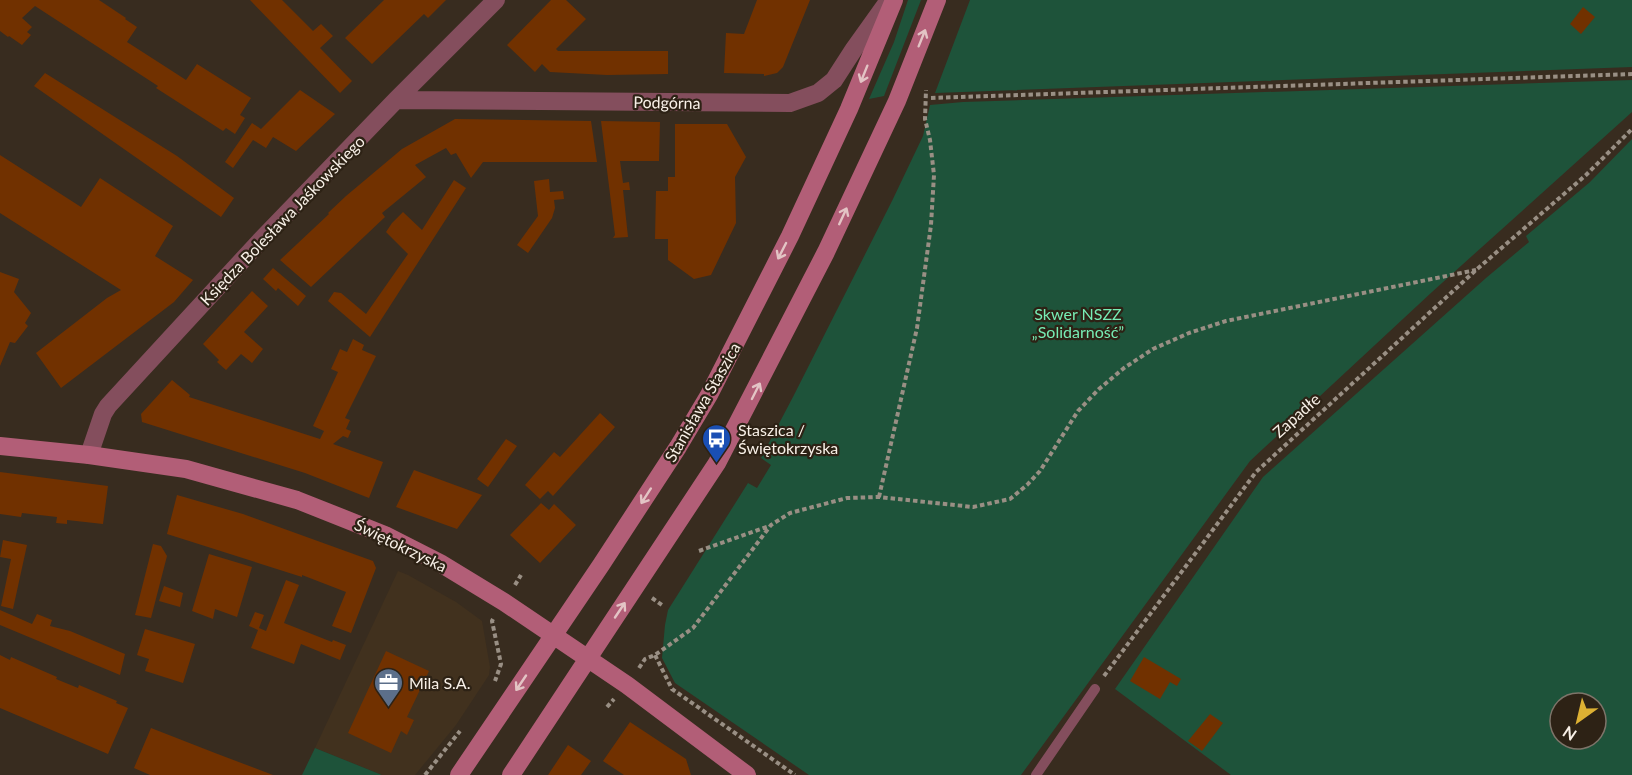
<svg xmlns="http://www.w3.org/2000/svg" width="1632" height="775" viewBox="0 0 1632 775" font-family="Lato,sans-serif">
<rect width="100%" height="100%" fill="#382c1f"/>
<!-- built -->
<path fill="#41311e" d="M398 571 408 575 456 602 482 621 490 667 489 675 456 725 415 775H382L315 748Z"/>
<!-- green -->
<path fill="#1e533a" fill-rule="evenodd" d="M908 0H921L884 96 869 99 894 42Z
M970 0H1632V67L935 93Z
M1632 80V112L1432 292 1250 461 1021 775H809L675 683 662 658 665 625 668 610 748 483 757 488 771 465 761 458 794 395 892 201 923 136 930 105 963 102Z
M1632 139V775H1231L1115 689 1263 477 1486 278 1529 242 1526 236 1590 182ZM1560 703H1596V739H1560Z
M315 748 382 775H302Z"/>
<!-- building -->
<path fill="#713100" d="M0 0H99L126 18 125 19 137 27 127 42 169 69 186 80 197 64 251 98 240 115 245 118 235 134 226 128 223 131 156 88 158 86 35 6 22 18 32 27 27 32 31 35 22 45 9 36 8 37 0 31Z
M250 0H282L313 31 321 24 333 36 320 48 352 81 340 93Z
M384 0H446L428 18 424 14 372 64 345 38Z
M551 0H566L586 19 556 49 558 51H668V74L607 75 550 72 542 64 535 72 507 45Z
M757 0H810L783 67 777 73 764 76V74L724 73 726 33 744 34Z
M1583 7 1595 17 1581 34 1570 24Z
M45 73 177 156 234 198 221 217 34 86Z
M300 90 335 114 296 151 273 137 266 148 253 140 233 168 225 162 252 123 261 129Z
M455 119 591 121 597 162H483L471 178 456 153 451 155 446 148 415 165 426 177 382 213 385 217 311 287 280 260 329 214 328 213 346 196 402 149Z
M601 121 660 122 659 161H620L623 183 629 182 630 190H623L628 237 613 238 615 235Z
M675 124H727L746 157 735 177 736 223 711 275 694 279 668 260V239H655L656 191H668V177H675Z
M0 155 81 207 100 178 173 226 155 256 193 280 174 302 61 388 36 353 107 298 121 290 0 213Z
M549 179 550 192 563 191 564 199 554 200 555 208 552 218 528 253 517 245 538 216 534 181Z
M454 180 466 188 370 337 328 301 334 292 341 293 366 314 408 254 386 232 392 223 403 212 422 230Z
M273 268 306 296 298 306 278 288 276 291 263 279Z
M0 272 19 279 14 292 31 313 25 323 28 326 15 343 10 342 0 366Z
M252 291 268 306 244 332 263 349 252 363 241 354 226 370 217 362 219 360 203 344Z
M353 339 364 345 362 350 376 356 345 418 350 420 346 429 351 431 348 438 343 436 333 444 383 462 369 498 305 473 142 422 141 414 172 380 190 395 189 397 320 439 324 431 313 426 338 372 331 369 340 349 347 352Z
M600 413 615 427 553 496 548 491 540 499 525 485 554 452 560 457Z
M506 439 517 446 488 487 477 479Z
M414 470 482 495 457 529 396 507Z
M0 472 108 486 103 524 67 520V524L56 523 57 517 22 513 21 517 0 514Z
M177 495 243 514 373 561 376 568 351 633 332 626 346 592 302 575V577L167 534Z
M541 503 549 510 554 504 576 525 540 563 510 535Z
M3 540 27 545 13 609 1 606 11 559 0 557Z
M153 544 161 546 167 556 151 618 135 615Z
M209 554 252 567 237 617 215 609 213 619 192 611Z
M286 580 299 585 284 623 332 642 333 640 346 645 340 660 301 644 294 664 251 648 258 630 249 626 255 612 264 615 259 628 266 631Z
M164 586 183 593 180 607 159 601Z
M0 610 32 624 37 614 52 620 50 626 70 631 125 654 120 675 0 625Z
M145 629 195 644 183 683 145 671 149 659 137 655Z
M386 651 429 671 407 717 414 720 407 735 401 731 391 753 348 733Z
M0 655 10 660 11 657 57 677 56 679 78 688 79 685 117 701 116 703 128 708 108 754 0 708Z
M1144 657 1181 679 1177 686 1170 682 1160 699 1130 681Z
M1210 714 1223 723 1202 751 1188 741Z
M630 722 686 759 691 775H624L603 761Z
M151 728 215 753 273 775H150L134 768Z
M568 745 591 761 581 775H548Z"/>
<g fill="none" stroke-linecap="round" stroke-linejoin="round">
<!-- path -->
<path stroke="#998f84" stroke-width="4" stroke-dasharray="4.5 3" stroke-linecap="butt" d="M931 98 1632 74
M879 497 917 328 931 225 934 175 930 140 925 119 926 90
M699 551 769 526
M515 585 521 575
M652 598 662 605
M493 619 492 621 501 664 495 681
M655 655 672 689 795 775
M639 668 645 659 655 655 693 628 771 525 790 513 847 498 879 497 973 507 1010 499 1027 485 1040 471 1078 411 1099 389 1124 368 1153 349 1189 333 1226 321 1476 270
M1104 676 1256 472 1476 270 1586 175 1632 129
M607 707 614 699
M425 775 460 731"/>
<!-- lane -->
<path stroke="#844e5d" stroke-width="10" d="M1036 775 1095 689"/>
<!-- street -->
<path stroke="#844e5d" stroke-width="18" d="M396 100 790 103 818 93 834 80 854 49 889 0
M89 455 103 414 108 406 260 241 396 100 496 0"/>
<!-- secondary -->
<path stroke="#b25e77" stroke-width="18" d="M0 446 89 455 186 469 297 500 385 535 440 563 504 602 627 685 747 775
M459 775 601 565 678 447 709 395 790 236 849 109 894 0
M511 775 717 463 826 252 897 101 937 0"/>
</g>
<!-- one-way arrows -->
<defs><path id="oneway-shaft" d="M-6 0H5M1.5-3L5.5 0L1.5 3" fill="none" stroke-width="1.6" stroke-linecap="round" stroke-linejoin="round" transform="scale(1.5)"/></defs>
<g stroke="#e3c4c5">
<use href="#oneway-shaft" transform="translate(922 38) rotate(-68)"/>
<use href="#oneway-shaft" transform="translate(864 74) rotate(112)"/>
<use href="#oneway-shaft" transform="translate(843 216) rotate(-65)"/>
<use href="#oneway-shaft" transform="translate(782 251) rotate(117)"/>
<use href="#oneway-shaft" transform="translate(756 391) rotate(-63)"/>
<use href="#oneway-shaft" transform="translate(646 496) rotate(123)"/>
<use href="#oneway-shaft" transform="translate(620 610) rotate(-56)"/>
<use href="#oneway-shaft" transform="translate(521 683) rotate(124)"/>
</g>
<!-- icons -->
<defs>
<symbol id="bus-pin" viewBox="-11 -11 22 30"><path d="M0 17L-7.5 6A9.5 9.5 0 1 1 7.5 6Z" fill="#1a4fb4" stroke="#2d2215"/><path d="M-5-6H5V4H4V6H2V4H-2V6H-4V4H-5ZM-3.5-4V0h7V-4ZM-3.5 1.2v1.5H-2V1.2ZM2 1.2v1.5H3.5V1.2Z" fill="#fff"/></symbol>
<symbol id="office-pin" viewBox="-11 -11 22 30"><path d="M0 17L-7.5 6A9.5 9.5 0 1 1 7.5 6Z" fill="#5c6f8a" stroke="#2d2215"/><path d="M-6-3h4V-5.5h4V-3h4V5H-6ZM-1-4.5V-3h2v-1.5ZM-6 0V1H6V0Z" fill="#fff"/></symbol>
</defs>
<g fill-rule="evenodd">
<use href="#bus-pin" x="700" y="422" width="33" height="45"/>
<use href="#office-pin" x="372" y="666" width="33" height="45"/>
</g>
<g text-anchor="middle" dominant-baseline="central" stroke-width="4.5" stroke-linejoin="round" paint-order="stroke">
<!-- street labels -->
<g font-size="16" fill="#f8f0e7" stroke="#2d2215">
<text transform="translate(667 102) rotate(1)">Podgórna</text>
<text transform="translate(282 220) rotate(-46)">Księdza Bolesława Jaśkowskiego</text>
<text transform="translate(702 402) rotate(-60)">Stanisława Staszica</text>
<text transform="translate(1296 415) rotate(-42)">Zapadłe</text>
<text transform="translate(401 545) rotate(26)">Świętokrzyska</text>
</g>
<!-- park labels -->
<g font-size="16" fill="#77edb5" stroke="#2d2215">
<text x="1078" y="313">Skwer NSZZ<tspan x="1078" dy="18">„Solidarność”</tspan></text>
</g>
<!-- poi labels -->
<g font-size="16" fill="#f8f0e7" stroke="#2d2215" text-anchor="start">
<text x="738" y="429">Staszica /<tspan x="738" dy="18">Świętokrzyska</tspan></text>
<text x="409" y="682">Mila S.A.</text>
</g>
</g>
<!-- north arrow -->
<g transform="translate(1578 721) rotate(214)"><circle r="28" fill="#2d2215" stroke="#7e7469" stroke-width="1.5"/>
<path d="M0-4.5L10 22L0 15L-10 22Z" fill="#ddb133"/>
<text y="-9" font-size="16" font-weight="bold" text-anchor="middle" fill="#f8f0e7">N</text>
</g>
</svg>
